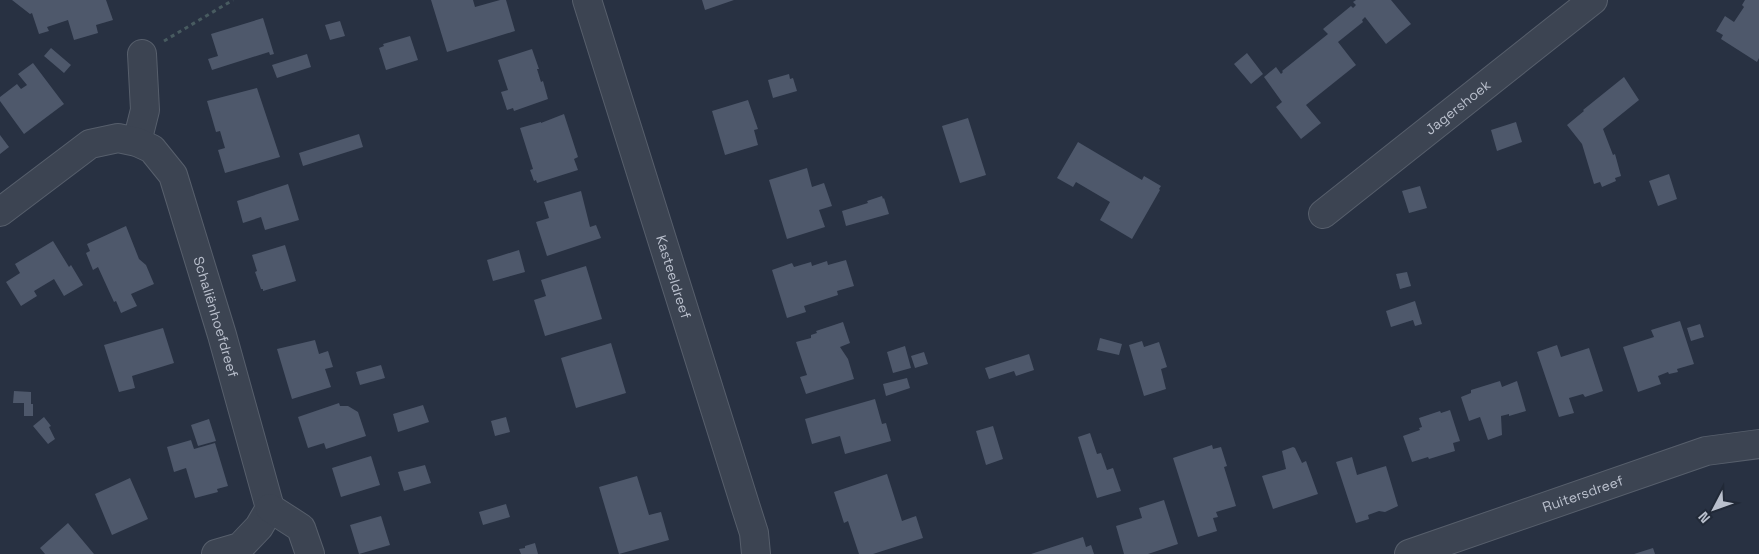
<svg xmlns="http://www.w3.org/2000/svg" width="1759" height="554" viewBox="0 0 1759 554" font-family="'Space Grotesk',sans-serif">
<rect width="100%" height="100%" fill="#283142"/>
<!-- building -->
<path fill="#4e586b" d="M12 0H106L113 20 96 25 98 33 74 40 68 20 47 27 49 31 39 34 32 13 30 14Z
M431 0H473L475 7 500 0H506L515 31 447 52Z
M702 0H734L705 10Z
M1356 0H1391L1411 24 1386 44 1365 17 1362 20 1363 22 1338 42 1356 65 1306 105 1321 123 1301 139 1276 107 1282 102 1264 77 1276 67 1281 74 1283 72 1282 71 1328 34 1323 29 1351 6 1353 8 1356 5 1353 2Z
M1745 0H1759V58L1757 62 1721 39 1723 35 1716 31 1725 16 1734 22 1744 7 1742 5Z
M263 18 274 54 270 55 269 52 212 70 208 59 218 56 211 34Z
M340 21 345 36 330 40 325 25Z
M410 36 418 60 386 70 379 48 384 46 383 44Z
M51 48 71 65 64 73 44 56Z
M532 49 539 69H537L541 82 543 81 548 99 514 111 513 108 507 110 501 92 508 90 498 60Z
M1247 53 1263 74 1251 84 1234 64Z
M307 54 311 67 277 78 272 65Z
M33 63 64 104 24 134 0 101V97L17 84 21 89 27 85 18 74Z
M789 74 790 79 793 78 797 91 773 98 768 80Z
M1624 77 1639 100 1603 129 1613 155 1615 154 1621 176 1615 178 1616 181 1602 187 1600 182 1594 184 1582 144 1567 125 1584 111 1583 110Z
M257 88 280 157 225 173 218 150 225 148 220 131 216 132 207 101Z
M748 100 758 129 754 130 758 145 725 155 712 111Z
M564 114 578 157 574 159 578 170 537 183 536 180 534 181 530 170 533 169 520 128 541 122V123Z
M968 118 986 175 960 183 942 126Z
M1516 122 1522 142 1497 151 1491 130Z
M359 134 363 147 303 166 299 153Z
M0 135 9 147 0 154Z
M1078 142 1142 180 1144 176 1161 186 1159 189 1160 190 1132 239 1100 220 1110 202 1076 182 1073 187 1057 178Z
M807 168 812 187 824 183 832 206 819 210 825 227 787 239 769 180Z
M1669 174 1677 199 1658 206 1649 181Z
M288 184 299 220 265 230 261 217 243 223 237 201Z
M1420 186 1427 208 1409 213 1402 191Z
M581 191 590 227 596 225 601 238 547 256 536 222 549 218 544 202Z
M882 196 883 199 884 198 889 214 846 226 842 211 868 203 867 201Z
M126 226 139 259 146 265 154 284 131 294 137 306 121 313 116 301 114 302 98 267 93 270 86 253 90 251 87 244Z
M53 241 69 267 71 265 83 285 64 296 54 279 34 291 37 296 21 306 6 282 20 273 15 264Z
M285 245 296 281 263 291V289H261L255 272 257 271 252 255Z
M519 250 525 272 493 281 487 260Z
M846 260 854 286 837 291 838 295 804 306 806 312 787 318 772 270 792 263 794 267 811 262 812 266 827 261 828 265Z
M586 266 602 319 545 336 534 300 546 296 541 280Z
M1407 272 1411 286 1400 289 1396 274Z
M1415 301 1422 324 1415 326 1413 320 1391 327 1386 311Z
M1680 321 1694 364 1677 369 1678 372 1669 374 1668 372 1658 376 1661 384 1638 392 1623 347 1654 337 1651 330Z
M843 322 850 343 840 347 848 359 854 379 806 394 800 377 807 375 796 342 811 338V335L817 333 816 331Z
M1700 324 1704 337 1691 341 1687 328Z
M163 328 174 363 132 376 135 388 119 392 104 345Z
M1100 338 1122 344 1119 355 1097 350Z
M315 340 319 354 328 351 333 367 325 369 331 387 292 399 277 349Z
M1142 341 1144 347 1159 342 1167 367 1161 369 1166 389 1144 396 1129 345Z
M611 343 626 393 576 408 561 358Z
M1557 345 1561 357 1589 348 1603 391 1585 397 1583 394 1569 398 1574 413 1559 417 1537 352Z
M905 346 911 368 893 373 887 352Z
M924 352 928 364 915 368 911 356Z
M1029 354 1034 370 1016 376 1014 371 989 379 985 368Z
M381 365 385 378 360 385 356 372Z
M907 378 910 388 886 396 883 384Z
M1500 381 1502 387 1517 381 1526 411 1509 416V414L1501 416 1502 435 1488 440 1480 417 1469 421 1461 397 1471 393V390Z
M14 391 31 392V404H33V416H24V403H13Z
M875 399 882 424 886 423 891 441 845 454 840 436 812 444 805 419Z
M339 403 340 406H348L358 412 366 436 326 449 324 443 308 448 298 417Z
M423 405 429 422 398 432 393 414Z
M1450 410 1460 441 1453 443 1455 451 1429 459 1428 457 1412 462 1403 436 1420 430 1419 428 1422 427 1419 418 1440 411 1441 413Z
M44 417 51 426 49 427 55 439 48 444 33 426Z
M506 417 510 432 495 436 491 421Z
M209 419 216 441 198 446 191 425Z
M993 426 1003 459 986 465 976 431Z
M1090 433 1097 454 1101 453 1107 470 1113 468 1121 491 1097 498 1078 437Z
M191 440 194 449 215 443 228 486 217 489 218 492 195 498 186 468 174 472 167 447Z
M1212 445 1213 449 1221 447 1227 466 1224 467 1236 506 1216 512 1218 517 1213 518 1217 531 1198 537 1173 458Z
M1293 447 1295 448 1302 463 1306 461 1318 494 1273 509 1262 476 1286 469 1282 451Z
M371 456 380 485 341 497 332 468Z
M1352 457 1357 475 1386 466 1398 506 1385 512 1379 511 1368 515 1369 519 1356 523 1336 462Z
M425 465 431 483 404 491 398 472Z
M887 474 902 521 916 516 923 538 873 554H859L848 521 844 523 834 492Z
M637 476 649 515 661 512 669 540 619 554 599 487Z
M130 478 148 519 112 535 95 494Z
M1164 500 1178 544 1148 554H1124L1116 526 1142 518 1139 508Z
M506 504 510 517 483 525 479 512Z
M381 516 390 545 359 554 350 525Z
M68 523 94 554H45L40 548Z
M1083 537 1086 547 1091 545 1094 554H1031Z
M535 543 538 554H521L519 549 525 548V546Z
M1653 548 1655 554H1634Z"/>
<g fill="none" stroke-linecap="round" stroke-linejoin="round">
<defs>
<g id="minor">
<path id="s1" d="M587 0 746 508 754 533 756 554"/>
<path d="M137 142 145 110 142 54"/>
<path id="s2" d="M0 212 90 144 118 138 137 142 152 149 173 175 222 335 270 508 259 527 240 547 216 554"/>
<path id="s3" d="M1323 214 1593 0"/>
<path d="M270 508 301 528 310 554"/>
<path id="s4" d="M1409 554 1706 451 1759 444"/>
</g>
</defs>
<!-- minor casing -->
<use href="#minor" stroke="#575f6c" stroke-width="30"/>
<!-- path -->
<path stroke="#485b60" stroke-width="3" stroke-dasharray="4 4" stroke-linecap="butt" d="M164 41 233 0"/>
<!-- minor -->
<use href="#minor" stroke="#3c4452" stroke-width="28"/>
</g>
<g text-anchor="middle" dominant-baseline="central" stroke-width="4.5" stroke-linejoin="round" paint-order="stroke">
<!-- street labels -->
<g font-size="14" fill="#b9bfcc" stroke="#212937">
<text stroke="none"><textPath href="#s3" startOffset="172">Jagershoek</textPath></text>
<text stroke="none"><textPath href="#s1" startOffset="290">Kasteeldreef</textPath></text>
<text stroke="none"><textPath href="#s2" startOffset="359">Schaliënhoefdreef</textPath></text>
<text stroke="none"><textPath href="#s4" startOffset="184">Ruitersdreef</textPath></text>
</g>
</g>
<!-- north arrow -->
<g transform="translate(1714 509) rotate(229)" stroke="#212937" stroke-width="4" paint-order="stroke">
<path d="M0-4L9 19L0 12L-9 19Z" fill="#b9bfcc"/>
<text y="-8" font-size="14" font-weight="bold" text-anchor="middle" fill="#b9bfcc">N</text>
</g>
</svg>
